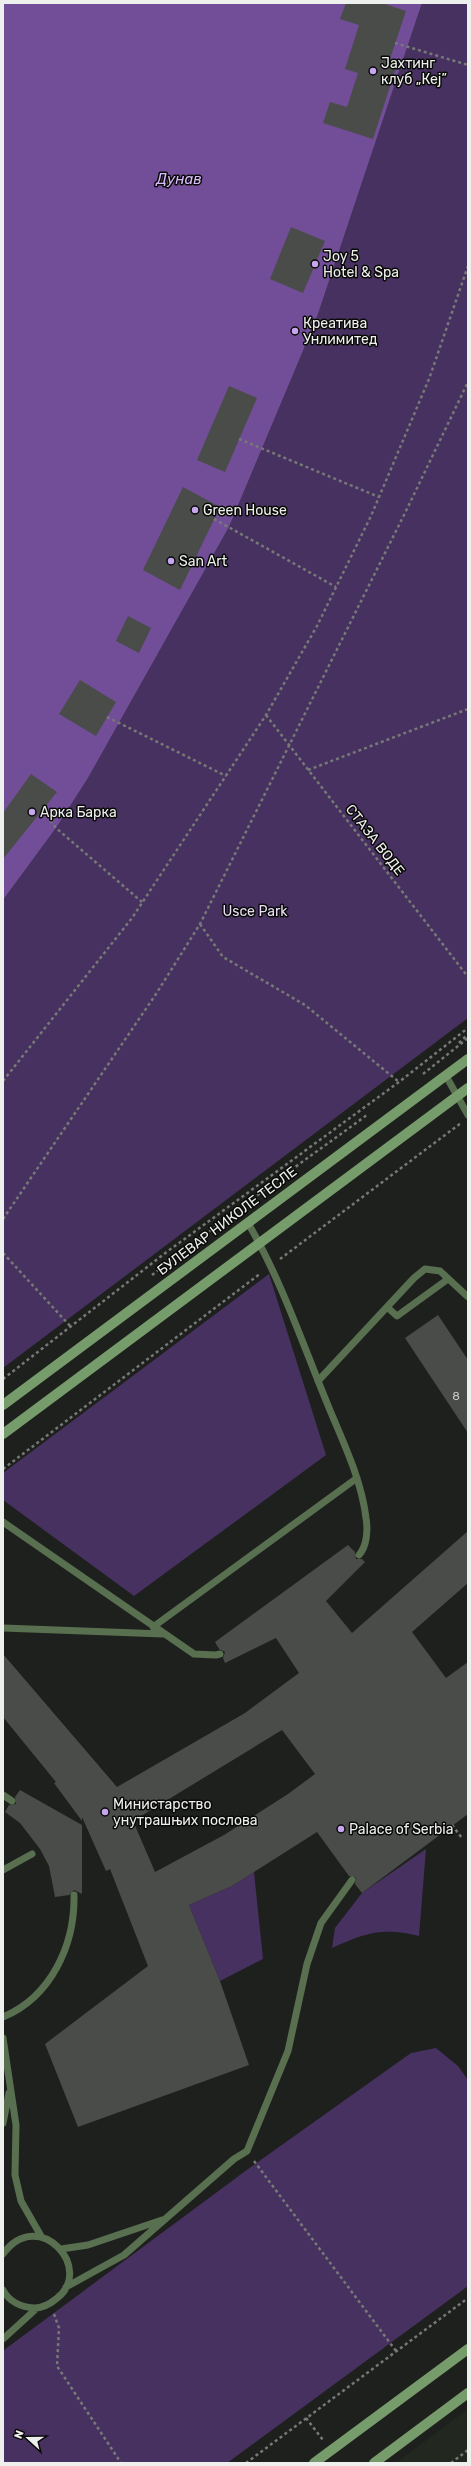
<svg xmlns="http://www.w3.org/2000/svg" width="471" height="2466" viewBox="0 0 471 2466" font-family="Rubik,sans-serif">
<rect width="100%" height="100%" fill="#1e201d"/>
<!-- built -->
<path fill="#222820" d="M468 2409V2463H396Z"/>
<!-- green -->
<path fill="#473160" d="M422 3H468V1018L3 1368V900L56 828 88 778 229 527 316 320Z
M269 1274 326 1455 134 1596 3 1500V1473Z
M426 1849 419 1936C381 1927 366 1933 332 1948L335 1928 362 1893Z
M254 1872 263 1959 220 1981 189 1905 232 1886Z
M436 2048 458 2066 468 2080V2286L227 2463H3L4 2350 244 2172 411 2053Z"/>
<!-- water -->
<path fill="#724e99" d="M3 3H422L316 320 229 527 88 778 56 828 3 900Z"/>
<!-- building -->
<path fill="#494c48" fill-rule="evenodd" d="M346 3H382L406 11 390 59 398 62 373 139 323 123 330 102 347 107 358 73 345 69 359 25 340 19Z
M291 227 325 241 303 293 270 279Z
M229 386 257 398 225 472 197 460Z
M183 487 220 507 180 590 143 570Z
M128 616 151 628 139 653 116 641Z
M80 680 116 702 96 736 59 714Z
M31 774 57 792 3 859V813Z
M438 1315 468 1360V1433L405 1338Z
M468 1531V1583L412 1632 446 1678 468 1662V1814L362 1893 355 1884 356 1878 349 1876 317 1832 232 1886 189 1905 220 1981 249 2065 78 2127 45 2044 148 1966 110 1869 106 1871 82 1817V1821L54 1783 56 1782 3 1717V1654L117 1787 245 1713 299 1673 276 1638 225 1663 223 1658 225 1652 219 1649 215 1642 348 1545 355 1552 356 1559H362L365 1562 326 1601 352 1633ZM282 1730 315 1774 288 1794 224 1835 155 1872 133 1821Z
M20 1790 82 1825V1894L74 1890 69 1895 55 1897 49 1866 40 1849 20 1823 5 1812 9 1805 16 1804 15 1797Z"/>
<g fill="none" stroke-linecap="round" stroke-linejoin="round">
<!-- path -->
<path stroke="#777976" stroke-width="2.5" stroke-dasharray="3 3" stroke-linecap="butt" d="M395 43 468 65
M239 439 379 497
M214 519 336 587
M266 715 468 977
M107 717 226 776
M308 770 468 709
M43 811 56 828 142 902
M200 924 223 957 305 1005 399 1082
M459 1043 468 1034
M423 1074 468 1038
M3 1081 132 918 266 715 317 626 371 516 429 379 468 266
M3 1219 156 994 200 924 406 511 468 382
M3 1253 71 1327
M280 1259 461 1123
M152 1275 280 1178 367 1115
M3 1379 164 1254 399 1082 468 1028
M3 1469 261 1273
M452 1825 462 1838
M254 2161 396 2351
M54 2314 59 2328 57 2366 121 2463
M306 2418 323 2440
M246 2463 468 2298
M451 2463 468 2450"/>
<!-- service -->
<path stroke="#586f50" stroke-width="7" d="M446 1076 468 1115
M248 1223C280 1278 301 1339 325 1398 340 1436 361 1476 366 1518 368 1530 367 1546 359 1555
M387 1307 397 1316 448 1279
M318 1381 414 1278 425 1269 440 1271 468 1297
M3 1522 194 1654 216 1655 220 1654
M153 1627 357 1478
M3 1628 163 1634
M3 1795 12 1801
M3 1870 32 1854
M3 2017C51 1997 75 1945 74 1895
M3 2038 16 2125 15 2175 21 2201 41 2236
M3 2123 9 2093
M61 2249 88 2245 162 2220
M3 2254C39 2205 96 2270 56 2299 50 2304 42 2308 34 2308 22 2307 9 2302 3 2290
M66 2287 124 2255 234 2159 247 2151 288 2051 307 1964 321 1923 352 1880
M3 2339 37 2308"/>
<!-- secondary -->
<path stroke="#779c6b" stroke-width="10" d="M3 1405 468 1059
M3 1434 468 1088
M314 2463 468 2349
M374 2463 468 2393"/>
</g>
<!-- markers -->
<g fill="#c7a6ef" stroke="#090a08" stroke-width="1.5">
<circle cx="373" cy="71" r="4"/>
<circle cx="315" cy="264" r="4"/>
<circle cx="295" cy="331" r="4"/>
<circle cx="195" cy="510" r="4"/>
<circle cx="171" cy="561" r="4"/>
<circle cx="32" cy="812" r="4"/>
<circle cx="105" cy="1812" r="4"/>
<circle cx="341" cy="1829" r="4"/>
</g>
<g text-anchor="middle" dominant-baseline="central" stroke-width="3" stroke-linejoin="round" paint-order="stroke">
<!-- number labels -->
<g font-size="12" fill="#c5c7c4">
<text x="456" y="1396">8</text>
</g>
<!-- poi labels -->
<g font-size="14" fill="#eef0ed" stroke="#090a08" text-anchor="start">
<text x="381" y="63">Јахтинг<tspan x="381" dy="16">клуб „Кеј”</tspan></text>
<text x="323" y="256">Joy 5<tspan x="323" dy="16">Hotel &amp; Spa</tspan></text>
<text x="303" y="323">Креатива<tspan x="303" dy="16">Унлимитед</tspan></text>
<text x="203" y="510">Green House</text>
<text x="179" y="561">San Art</text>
<text x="40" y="812">Арка Барка</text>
<text x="113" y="1804">Министарство<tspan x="113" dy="16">унутрашњих послова</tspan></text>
<text x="349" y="1829">Palace of Serbia</text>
</g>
<!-- street labels -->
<g font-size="14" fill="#eef0ed" stroke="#090a08">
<text transform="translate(375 840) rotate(52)">СТАЗА ВОДЕ</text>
<text transform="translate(227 1221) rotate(-37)">БУЛЕВАР НИКОЛЕ ТЕСЛЕ</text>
</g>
<!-- park labels -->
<g font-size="14" fill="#e8dff4" stroke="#090a08">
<text x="255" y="911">Usce Park</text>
</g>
<!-- water labels -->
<g font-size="15" font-style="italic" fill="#d7bcfa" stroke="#090a08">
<text x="179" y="179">Дунав</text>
</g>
</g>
<!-- border -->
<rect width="471" height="2466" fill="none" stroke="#eef0ed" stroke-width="8"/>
<!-- north arrow -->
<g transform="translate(28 2438) rotate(291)" stroke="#090a08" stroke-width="3" paint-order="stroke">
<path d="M0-3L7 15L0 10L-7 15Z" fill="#eef0ed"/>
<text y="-6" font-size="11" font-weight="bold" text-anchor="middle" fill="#eef0ed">N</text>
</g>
</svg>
